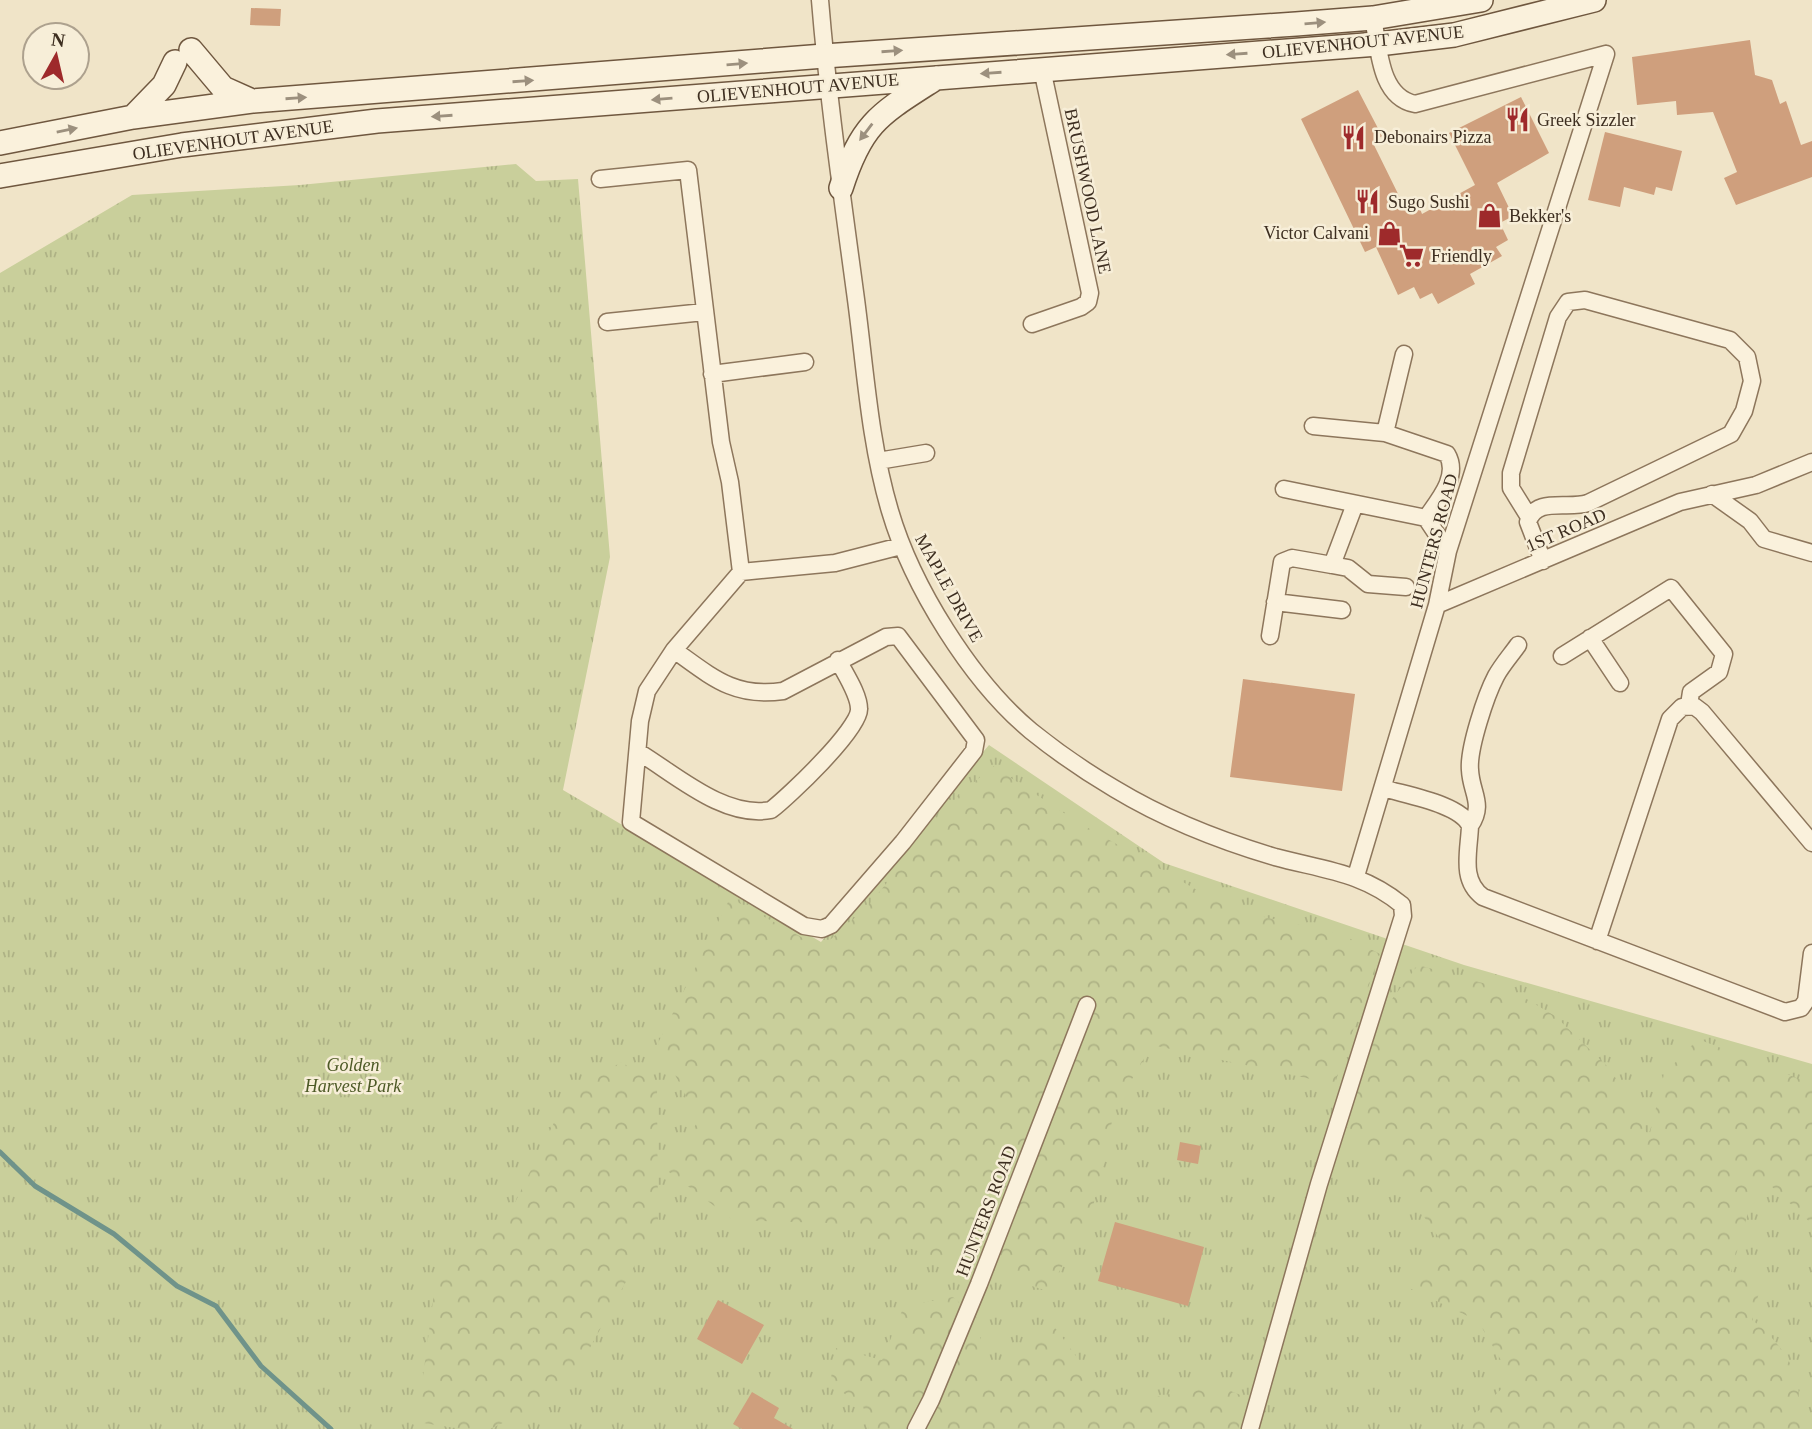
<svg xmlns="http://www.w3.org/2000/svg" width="1812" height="1429" viewBox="0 0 1812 1429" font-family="'Times New Roman',serif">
<defs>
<pattern id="grass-tufts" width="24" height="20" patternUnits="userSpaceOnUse" patternTransform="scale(1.75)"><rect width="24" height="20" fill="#c9cf9b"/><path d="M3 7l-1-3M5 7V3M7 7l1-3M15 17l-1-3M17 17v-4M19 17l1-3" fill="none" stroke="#aeb285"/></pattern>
<pattern id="forest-crowns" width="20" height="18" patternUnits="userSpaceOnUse" patternTransform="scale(1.75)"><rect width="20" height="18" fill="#c9cf9b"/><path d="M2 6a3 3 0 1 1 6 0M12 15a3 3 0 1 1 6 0" fill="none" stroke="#aeb285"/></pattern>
</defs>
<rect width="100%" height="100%" fill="#f0e4c8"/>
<!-- grass -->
<path fill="url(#grass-tufts)" d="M516 164 536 181 578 179 610 557 563 790 821 942 989 745 1164 863 1464 965 1812 1064V1429H0V273L132 195 300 185Z"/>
<!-- forest -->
<path fill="url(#forest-crowns)" d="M993 766 1076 821 1232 910 1341 934 1380 954 1334 1084 1152 1045 1115 1108 1091 1216 1048 1291 827 1223 733 1220 665 1169 699 1120 658 1043 730 898 821 948 867 907 958 796Z
M1418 965 1515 992 1555 1016 1611 1070 1649 1137 1664 1074 1698 1039 1812 1084V1224L1769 1184 1749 1209 1731 1272 1761 1285 1752 1320C1771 1333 1794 1361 1798 1386 1800 1400 1797 1415 1803 1429H1471L1475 1414 1512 1379 1478 1321 1405 1286 1449 1252 1388 1166 1346 1132 1376 1020Z
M621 1062 657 1085 658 1223 580 1366 540 1405 490 1429H462L417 1422 436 1278 506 1221 566 1098Z
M953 1297 979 1320 983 1378 1053 1325 1107 1398H1152L1213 1384 1248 1398 1238 1429H869L863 1406 830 1384 836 1348 882 1360 904 1306Z"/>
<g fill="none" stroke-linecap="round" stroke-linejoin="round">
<!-- stream -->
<path stroke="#6f938a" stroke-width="5" d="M0 1152 35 1186 114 1234 177 1286 216 1306 261 1366 331 1429"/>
</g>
<!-- building -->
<path fill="#cf9f7d" d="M251 8 281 9 280 26 250 25Z
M1750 40 1755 75 1772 80 1780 104 1786 101 1801 145 1812 141V177L1736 205 1724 178 1737 172 1713 112 1677 115 1676 101 1637 105 1632 57Z
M1358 90 1382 136 1373 143 1405 208 1417 201 1422 214 1475 185 1449 133 1521 97 1549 153 1497 183 1513 216 1500 223 1508 240 1496 247 1502 256 1470 274 1475 284 1438 304 1432 293 1420 299 1414 287 1398 295 1376 247 1365 252 1301 119Z
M1605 132 1682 151 1672 191 1656 187 1654 195 1624 187 1620 207 1588 200Z
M1243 679 1355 694 1342 791 1230 777Z
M1180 1142 1201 1146 1198 1164 1177 1160Z
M1115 1222 1204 1247 1188 1306 1098 1281Z
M718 1300 764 1325 742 1364 697 1339Z
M752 1392 779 1408 774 1418 793 1429H742L733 1424Z"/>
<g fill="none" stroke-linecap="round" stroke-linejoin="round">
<defs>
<path id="street" d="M820 0C828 98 842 195 855 292 865 364 869 441 890 511 912 586 971 681 1031 731 1057 752 1086 772 1115 789 1163 818 1221 841 1275 857 1323 870 1362 872 1402 905L1403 916 1319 1184 1250 1429
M1373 18C1379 47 1379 97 1415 104L1606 54
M600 179 688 170 721 442 730 482 741 572
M607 322 704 312
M1032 324 1081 307 1088 302 1090 293 1042 69
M1404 354 1385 433 1447 454C1460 476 1438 501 1426 518
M712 374 805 362
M1313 426 1385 433
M878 461 926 453
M1284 489 1426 518 1448 551
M1712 494 1750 521 1764 539 1812 553
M1355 504 1332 565 1348 568 1368 584 1406 587
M1529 517 1511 488V473L1558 317 1568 302 1585 300 1730 340 1747 357 1752 381 1744 411 1731 434 1588 503C1568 510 1536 496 1528 522L1543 561
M1275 602 1342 610
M1437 605 1680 502 1756 485 1812 462
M1270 636 1282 562 1292 558 1332 565
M1590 638 1620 683
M674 650C712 677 734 698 783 691L886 637 898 636 976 740 974 751 903 842 831 925 822 929 804 926 631 822 640 721 647 691 674 650 741 572 835 563 901 546
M1562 656 1671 588 1724 654 1719 672 1691 692 1689 705
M640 753C676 775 725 819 771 810 788 797 860 729 859 709 859 694 845 674 838 660
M1383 788C1405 795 1461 804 1470 826 1469 852 1460 880 1483 897L1785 1012 1801 1008 1806 1001 1812 953
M1470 826C1485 804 1471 793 1470 770 1468 749 1486 695 1496 676 1502 665 1511 655 1518 645
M1356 876 1437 605 1448 551 1606 54
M1597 941 1670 719 1682 707 1694 706 1702 712 1812 843
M916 1429 931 1400 979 1284 1087 1005"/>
<path id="secondary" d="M191 50 223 88 252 101
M133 117 164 85 175 62
M0 143 133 117 252 101 824 56 1296 24 1373 18 1481 0
M0 176 182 145 377 121 1378 44 1454 35 1594 0
M841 188C862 122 880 114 936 78"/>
</defs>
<!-- street casing -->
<use href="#street" stroke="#8d765c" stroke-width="19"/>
<!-- secondary casing -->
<use href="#secondary" stroke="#6f573f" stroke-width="26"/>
<!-- street -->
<use href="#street" stroke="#faf1dc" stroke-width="16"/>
<!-- secondary -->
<use href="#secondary" stroke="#faf1dc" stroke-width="23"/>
</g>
<!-- one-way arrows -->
<defs><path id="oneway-solid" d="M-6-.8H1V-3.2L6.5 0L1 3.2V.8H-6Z" transform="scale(1.75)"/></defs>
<g fill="#9c907e">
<use href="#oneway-solid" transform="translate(1315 23) rotate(-5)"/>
<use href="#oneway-solid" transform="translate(892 51) rotate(-4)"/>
<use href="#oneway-solid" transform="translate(1237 54) rotate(176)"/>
<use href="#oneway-solid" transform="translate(737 64) rotate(-5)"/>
<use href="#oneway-solid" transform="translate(991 73) rotate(176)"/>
<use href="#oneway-solid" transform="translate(523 81) rotate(-4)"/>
<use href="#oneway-solid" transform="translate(296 98) rotate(-4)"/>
<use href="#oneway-solid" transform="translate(662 99) rotate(175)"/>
<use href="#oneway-solid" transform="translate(442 116) rotate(176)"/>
<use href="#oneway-solid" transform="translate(67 130) rotate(-11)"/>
<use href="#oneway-solid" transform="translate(866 132) rotate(127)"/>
</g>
<!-- icons -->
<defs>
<symbol id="restaurant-bare" viewBox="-9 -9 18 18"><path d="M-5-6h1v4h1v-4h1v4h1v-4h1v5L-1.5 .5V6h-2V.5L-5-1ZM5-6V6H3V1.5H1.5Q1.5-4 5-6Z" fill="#9e2a2b" stroke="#f7eed8" stroke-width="2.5" paint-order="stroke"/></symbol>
<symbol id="shop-bare" viewBox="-9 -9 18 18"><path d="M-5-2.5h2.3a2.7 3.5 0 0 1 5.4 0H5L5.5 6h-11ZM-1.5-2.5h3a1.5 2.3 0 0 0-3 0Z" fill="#9e2a2b" stroke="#f7eed8" stroke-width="2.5" paint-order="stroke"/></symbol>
<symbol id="supermarket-bare" viewBox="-9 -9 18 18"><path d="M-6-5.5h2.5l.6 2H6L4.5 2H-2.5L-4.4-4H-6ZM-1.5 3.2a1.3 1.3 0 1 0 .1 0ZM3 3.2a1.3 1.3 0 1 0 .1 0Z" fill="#9e2a2b" stroke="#f7eed8" stroke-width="2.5" paint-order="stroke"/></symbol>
</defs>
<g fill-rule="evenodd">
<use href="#restaurant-bare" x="1500" y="102" width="35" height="35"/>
<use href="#restaurant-bare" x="1336" y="120" width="35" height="35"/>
<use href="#restaurant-bare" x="1350" y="184" width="35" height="35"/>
<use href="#shop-bare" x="1472" y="198" width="35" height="35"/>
<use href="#shop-bare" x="1372" y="216" width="35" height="35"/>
<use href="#supermarket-bare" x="1394" y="238" width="35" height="35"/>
</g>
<g text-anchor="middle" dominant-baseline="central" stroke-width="5" stroke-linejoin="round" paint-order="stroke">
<!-- street labels -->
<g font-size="18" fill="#3d2e20" stroke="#f7eed8">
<text transform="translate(1363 42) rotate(-6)">OLIEVENHOUT AVENUE</text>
<text transform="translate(798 88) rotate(-5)">OLIEVENHOUT AVENUE</text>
<text transform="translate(233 140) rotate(-8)">OLIEVENHOUT AVENUE</text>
<text transform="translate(1088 191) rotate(78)">BRUSHWOOD LANE</text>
<text transform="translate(1566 530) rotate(-23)">1ST ROAD</text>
<text transform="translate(1434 541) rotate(-75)">HUNTERS ROAD</text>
<text transform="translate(949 588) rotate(61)">MAPLE DRIVE</text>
<text transform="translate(986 1211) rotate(-69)">HUNTERS ROAD</text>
</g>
<!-- poi labels -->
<g font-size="18" fill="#3d2e20" stroke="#f7eed8" text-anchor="start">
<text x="1537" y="120">Greek Sizzler</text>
<text x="1374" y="137">Debonairs Pizza</text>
<text x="1388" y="202">Sugo Sushi</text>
<text x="1509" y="216">Bekker's</text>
<text x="1369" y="233" text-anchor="end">Victor Calvani</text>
<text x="1431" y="256">Friendly</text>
</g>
<!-- park labels -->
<g font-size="18" font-style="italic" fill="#4d5a26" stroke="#f7eed8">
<text x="353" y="1065">Golden<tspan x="353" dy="21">Harvest Park</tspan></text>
</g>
</g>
<!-- north arrow -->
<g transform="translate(56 56) rotate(8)"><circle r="33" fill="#f7eed8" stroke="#ada18e" stroke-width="2"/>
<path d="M0-5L12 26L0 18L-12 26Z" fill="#9e2a2b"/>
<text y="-10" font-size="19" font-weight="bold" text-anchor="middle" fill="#3d2e20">N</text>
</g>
</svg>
